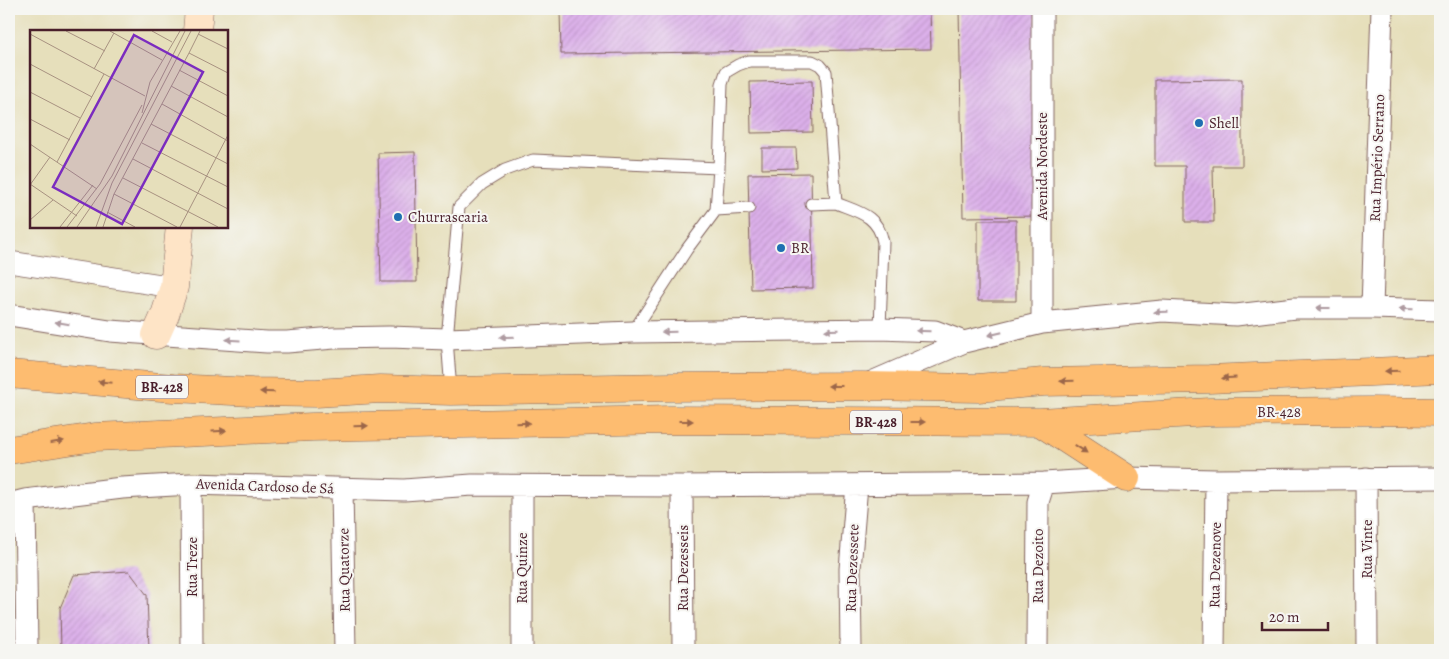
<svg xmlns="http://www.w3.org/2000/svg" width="1449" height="659" viewBox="0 0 1449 659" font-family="Alegreya,serif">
<defs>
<pattern id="building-hatch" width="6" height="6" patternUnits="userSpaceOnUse" patternTransform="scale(1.25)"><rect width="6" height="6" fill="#dcb0ea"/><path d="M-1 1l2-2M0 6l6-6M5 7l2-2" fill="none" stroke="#be97c9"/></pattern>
</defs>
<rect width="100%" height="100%" fill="#f6f6f2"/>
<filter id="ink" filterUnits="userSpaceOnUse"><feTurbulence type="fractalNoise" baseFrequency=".02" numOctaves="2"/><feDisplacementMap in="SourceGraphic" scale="10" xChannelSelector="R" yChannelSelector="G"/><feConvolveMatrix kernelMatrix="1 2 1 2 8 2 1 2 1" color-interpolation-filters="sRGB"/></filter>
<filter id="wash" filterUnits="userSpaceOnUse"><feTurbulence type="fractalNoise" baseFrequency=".0096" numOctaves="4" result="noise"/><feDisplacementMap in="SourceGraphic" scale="20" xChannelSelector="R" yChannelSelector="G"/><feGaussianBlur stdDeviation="1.12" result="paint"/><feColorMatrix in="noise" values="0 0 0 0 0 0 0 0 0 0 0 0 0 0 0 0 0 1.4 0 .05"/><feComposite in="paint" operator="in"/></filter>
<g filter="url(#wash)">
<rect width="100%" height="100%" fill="#e6dfbb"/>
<g id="blocks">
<!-- building -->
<path fill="url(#building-hatch)" d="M560 9H930L931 49 561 54Z
M959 9H1036L1039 216 963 217Z
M1242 79V166H1213L1214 222H1185V166H1155V80Z
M812 81 813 132 751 133 750 82Z
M762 148H796L797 168 762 169Z
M415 152 417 282H381L378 153Z
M811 173 813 288 751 289 748 174Z
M978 220H1016V301H978Z
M129 571 147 595 149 650H61L60 608 74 575Z"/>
</g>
</g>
<g filter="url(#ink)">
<use href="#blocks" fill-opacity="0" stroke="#81625d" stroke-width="1"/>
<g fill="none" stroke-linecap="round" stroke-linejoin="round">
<defs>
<path id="lane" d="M719 168 716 210 749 208
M811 204 836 203
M633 332 687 249 716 210
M451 391 447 339 459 207 482 184 505 170 533 160 719 168 722 84 726 72 738 65 749 61H812L820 65 826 72 836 203C858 212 878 215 883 242L880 329"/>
<path id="street" d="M1042 9V323
M9 262 174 287
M1372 308 1382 9
M9 315 110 331 267 342H287L334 338 389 337 447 339 633 332 880 329 935 331 964 342
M865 385 964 342 1042 323 1162 311 1236 315 1295 308H1372L1440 310
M1366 478 1367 650
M191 484 192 650
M522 486V650
M682 486 683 650
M342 489 345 650
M25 500 27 650
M9 504 25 500 122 488 191 484 404 490 472 485 682 486 1044 483 1126 478 1216 480 1440 478
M851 650 850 569 857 485
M1037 650 1038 502 1044 483
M1214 650 1216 480"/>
<path id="secondary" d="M197 31 199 9
M156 335 165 315 174 287 180 226"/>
<path id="highway" d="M9 374 173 388 252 392 316 393 380 389 451 391 670 387 862 386 978 388 1043 382 1209 379 1440 369
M1040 422 1126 478
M9 450 95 437 312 427 671 420 1040 422 1210 412 1371 411 1440 412"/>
</defs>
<!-- lane casing -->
<use href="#lane" stroke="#81625d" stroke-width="13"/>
<!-- street casing -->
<use href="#street" stroke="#81625d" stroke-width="23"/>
<!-- secondary casing -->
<use href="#secondary" stroke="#81625d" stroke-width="29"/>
<!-- highway casing -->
<use href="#highway" stroke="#81625d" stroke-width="29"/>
<!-- lane -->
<use href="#lane" stroke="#fff" stroke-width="11"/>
<!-- street -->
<use href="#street" stroke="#fff" stroke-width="21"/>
<!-- secondary -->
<use href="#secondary" stroke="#fee4c6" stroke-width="28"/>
<!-- highway -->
<use href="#highway" stroke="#fdbc70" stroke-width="28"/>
</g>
<!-- one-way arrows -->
<defs><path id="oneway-solid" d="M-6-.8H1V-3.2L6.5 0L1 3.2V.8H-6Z" transform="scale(1.25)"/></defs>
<g fill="#ae9aa0">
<use href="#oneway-solid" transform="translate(1323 308) rotate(180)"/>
<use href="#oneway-solid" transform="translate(1406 309) rotate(-178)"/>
<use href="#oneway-solid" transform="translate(1161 312) rotate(179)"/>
<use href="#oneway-solid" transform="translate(62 323) rotate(-171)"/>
<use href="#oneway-solid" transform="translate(832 330) rotate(179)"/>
<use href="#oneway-solid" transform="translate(923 331) rotate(-178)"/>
<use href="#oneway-solid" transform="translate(669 332) rotate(179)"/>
<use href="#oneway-solid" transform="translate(995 334) rotate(166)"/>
<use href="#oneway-solid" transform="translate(507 337) rotate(178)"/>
<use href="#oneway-solid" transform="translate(233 340) rotate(-177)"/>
</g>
<g fill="#9b664a">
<use href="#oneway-solid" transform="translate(1392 371) rotate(178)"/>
<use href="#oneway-solid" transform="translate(1229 378) rotate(177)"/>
<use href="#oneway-solid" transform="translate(1067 381) rotate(179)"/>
<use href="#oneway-solid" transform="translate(105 382) rotate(-175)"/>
<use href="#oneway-solid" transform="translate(835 386) rotate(180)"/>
<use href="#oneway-solid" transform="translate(267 392) rotate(-179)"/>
<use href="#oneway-solid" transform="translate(686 421)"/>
<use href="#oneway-solid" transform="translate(918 422)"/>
<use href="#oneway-solid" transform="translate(523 423) rotate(-1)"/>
<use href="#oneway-solid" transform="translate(361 426) rotate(-1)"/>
<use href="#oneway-solid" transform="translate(219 431) rotate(-3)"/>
<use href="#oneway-solid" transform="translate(57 442) rotate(-9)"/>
<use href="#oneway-solid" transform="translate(1081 449) rotate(33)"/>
</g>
</g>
<!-- markers -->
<g fill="#1f6fb2" stroke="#f6f6f2" stroke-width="2">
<circle cx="1199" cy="123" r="5"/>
<circle cx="398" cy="217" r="5"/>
<circle cx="781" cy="248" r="5"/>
</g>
<g text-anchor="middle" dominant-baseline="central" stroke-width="4" stroke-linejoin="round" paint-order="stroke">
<!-- shield labels -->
<g fill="#f6f6f2" stroke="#7e6067" stroke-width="1">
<rect x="136" y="375.5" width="52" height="23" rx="4"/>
<rect x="850" y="410.5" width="52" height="23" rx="4"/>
</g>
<g font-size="14" font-weight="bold" fill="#4a1f2b">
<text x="162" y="387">BR-428</text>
<text x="876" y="422">BR-428</text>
</g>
<!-- poi labels -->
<g font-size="15" fill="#4a1f2b" stroke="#f6f6f2" text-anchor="start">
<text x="1209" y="123">Shell</text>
<text x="408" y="217">Churrascaria</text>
<text x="791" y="248">BR</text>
</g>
<!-- street labels -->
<g font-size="15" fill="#4a1f2b" stroke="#f6f6f2">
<text transform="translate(1377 158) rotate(-88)">Rua Império Serrano</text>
<text transform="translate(1042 166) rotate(-90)">Avenida Nordeste</text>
<text x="1279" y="412">BR-428</text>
<text transform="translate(265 486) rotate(2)">Avenida Cardoso de Sá</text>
<text transform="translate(1367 549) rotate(-90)">Rua Vinte</text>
<text transform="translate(1215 565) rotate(-89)">Rua Dezenove</text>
<text transform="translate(1038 566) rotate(-90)">Rua Dezoito</text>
<text transform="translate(192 567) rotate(-90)">Rua Treze</text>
<text transform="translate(522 568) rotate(-90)">Rua Quinze</text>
<text transform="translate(683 568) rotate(-90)">Rua Dezesseis</text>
<text transform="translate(852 568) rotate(-88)">Rua Dezessete</text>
<text transform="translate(344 570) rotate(-91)">Rua Quatorze</text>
</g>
</g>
<!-- overview -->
<g transform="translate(30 30)">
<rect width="198" height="198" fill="#e6dfbb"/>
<path fill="none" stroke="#a89281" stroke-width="1" d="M36 1 75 21M80 1 132 30M122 1 142 12M0 4 115 66M168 4 198 19M159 23 170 1M0 34 62 67M64 39 84 3M149 40 198 66M141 56 198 87M0 62 50 88M132 74 198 111M112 83 120 52 150 1M0 89 40 110M121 94 198 134M112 113 198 157M0 114 67 159M103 129 198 179M27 132 74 44M93 148 188 197M0 154 47 186M0 155 20 127M84 164 147 197M77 182 105 197M0 190 23 170M30 197 63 155M37 197 70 154 112 75M47 197 82 146 155 1M66 197 82 153 161 1M73 197 84 164 159 23 198 43M150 197 198 105"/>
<path fill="#7b2cbf" fill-opacity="0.15" stroke="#7b2cbf" stroke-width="2.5" d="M104 5 173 42 92 194 23 157Z"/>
<rect width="198" height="198" fill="none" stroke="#4a1f2b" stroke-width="2.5"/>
</g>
<!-- margin -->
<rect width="1449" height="659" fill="none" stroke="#f6f6f2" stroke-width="30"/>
<!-- scale -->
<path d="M1262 622v8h66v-8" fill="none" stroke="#4a1f2b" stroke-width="2.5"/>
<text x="1269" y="622" font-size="15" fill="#4a1f2b" stroke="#f6f6f2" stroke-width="4" paint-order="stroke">20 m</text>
</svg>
